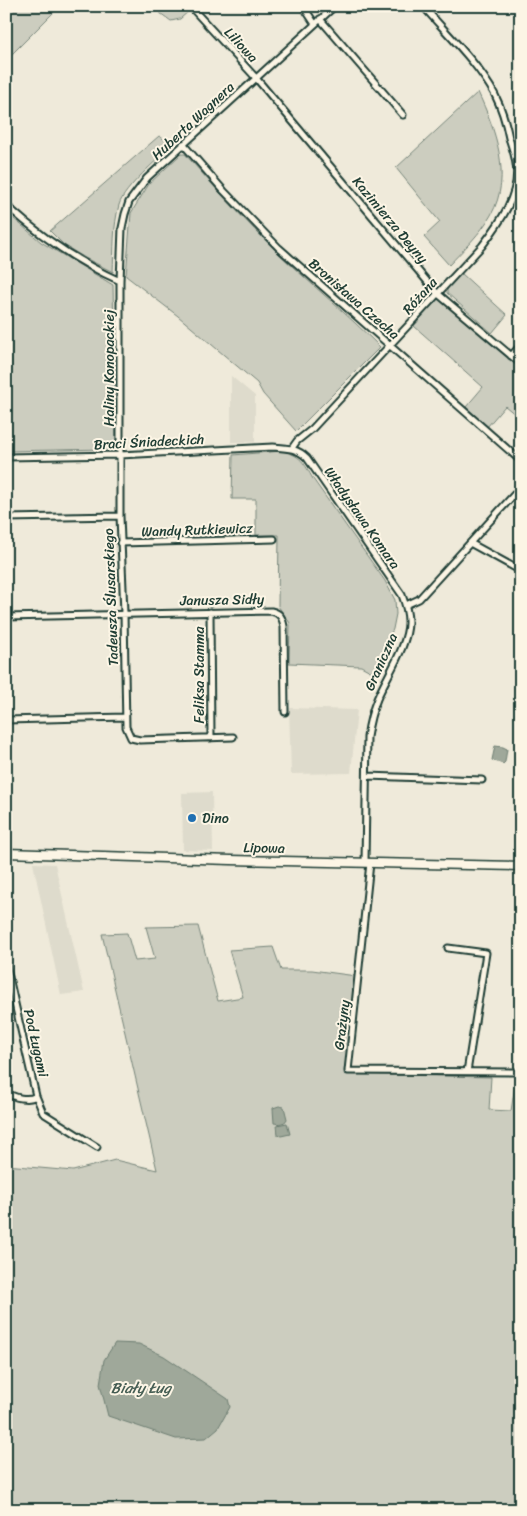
<svg xmlns="http://www.w3.org/2000/svg" width="527" height="1516" viewBox="0 0 527 1516" font-family="Sriracha,sans-serif">
<rect width="100%" height="100%" fill="#efeada"/>
<filter id="ink" filterUnits="userSpaceOnUse"><feTurbulence type="fractalNoise" baseFrequency=".02" numOctaves="2"/><feDisplacementMap in="SourceGraphic" scale="10" xChannelSelector="R" yChannelSelector="G"/><feConvolveMatrix kernelMatrix="1 2 1 2 8 2 1 2 1" color-interpolation-filters="sRGB"/></filter>
<g filter="url(#ink)">
<!-- built -->
<path fill="#dedbcc" d="M231 376 255 396V442H231Z
M289 708 357 710 351 773 291 774Z
M212 792 213 851 183 850 182 793Z
M33 863 55 864 84 992 61 995Z"/>
<!-- green -->
<path fill="#cccdbf" stroke="#76857a" d="M6 6H60L6 60Z
M167 6H186L190 10 180 19 171 21 160 13Z
M478 92C495 129 513 176 491 215 481 233 463 250 449 265L424 237 440 222 396 168Z
M159 136 173 145C159 158 124 188 119 205 113 226 114 250 113 272L85 258 64 245 50 231Z
M181 154H185C215 188 246 222 279 254 312 285 347 314 380 347L296 431 263 394 257 383 178 316 126 276 131 213 149 184Z
M6 212 41 242 113 285 116 441 108 449 6 451Z
M461 273 507 315 492 333 447 293V289Z
M438 298 521 367V419L505 406 487 427 466 407 483 387 414 326Z
M282 451C301 455 304 463 313 479L385 581 395 600 396 614 393 629 374 673 361 666 289 663 290 623 278 606 279 535H256V499H232L233 455Z
M198 926 218 1001 243 997 229 950 273 947 281 970H312L356 976 344 1074 491 1077 489 1110 511 1111 516 1078H521V1510H6V1165L73 1171 115 1160 157 1170 102 934 127 933 135 961 155 959 146 927Z"/>
<!-- water -->
<path fill="#9fa89a" stroke="#6c7d71" d="M495 746 503 747 507 749 505 762 503 764 492 760Z
M279 1106 284 1107 287 1119C285 1124 278 1124 274 1123L273 1109V1108Z
M287 1123 290 1134 281 1136 278 1135 277 1125Z
M115 1343 139 1344 164 1356 228 1399 230 1407 218 1428 206 1438 176 1439 108 1416 100 1384 104 1360Z"/>
<g fill="none" stroke-linecap="round" stroke-linejoin="round">
<defs>
<path id="minor" d="M190 6 256 78 437 293 521 364
M303 6 315 24
M320 19 403 115
M183 144 224 191 279 248 521 461
M6 205C40 236 77 262 120 281
M511 356 521 345
M292 448 297 441 312 429 482 246C499 224 521 194 516 164 515 155 512 147 509 138 506 123 502 109 495 95 478 63 447 34 423 6
M6 457 120 455 273 447C287 448 297 448 307 458L402 595C405 603 408 612 408 621 409 644 386 677 377 699 372 711 369 724 367 737L365 863
M6 518 120 516
M120 543 274 539
M470 543 521 571
M406 605 419 599 521 487
M210 612 211 738
M6 617 271 611C280 613 282 617 284 626L285 712
M6 720 125 717
M233 737 140 740 131 738 126 727 124 613 120 516V281L122 228 125 214 129 202 147 178 335 6
M367 776 482 780
M370 863 348 1071 521 1072
M448 948 486 953 467 1072
M6 964 36 1096C28 1101 14 1098 6 1092
M36 1096 43 1113 97 1147"/>
<path id="secondary" d="M6 853 231 860 521 866"/>
</defs>
<!-- minor casing -->
<use href="#minor" stroke="#1f3d34" stroke-width="9"/>
<!-- secondary casing -->
<use href="#secondary" stroke="#1f3d34" stroke-width="11"/>
<!-- minor -->
<use href="#minor" stroke="#fcf5e5" stroke-width="5"/>
<!-- secondary -->
<use href="#secondary" stroke="#fcf5e5" stroke-width="8"/>
</g>
</g>
<!-- markers -->
<circle fill="#1f6fb2" stroke="#fcf5e5" stroke-width="2" cx="192" cy="818" r="5"/>
<g text-anchor="middle" dominant-baseline="central" stroke-width="4" stroke-linejoin="round" paint-order="stroke">
<!-- street labels -->
<g font-size="14" fill="#1f3d34" stroke="#fcf5e5">
<text transform="translate(241 45) rotate(47)">Liliowa</text>
<text transform="translate(193 121) rotate(-43)">Huberta Wagnera</text>
<text transform="translate(390 220) rotate(50)">Kazimierza Deyny</text>
<text transform="translate(420 296) rotate(-48)">Różana</text>
<text transform="translate(354 299) rotate(41)">Bronisława Czecha</text>
<text transform="translate(109 368) rotate(-90)">Haliny Konopackiej</text>
<text transform="translate(149 442) rotate(-3)">Braci Śniadeckich</text>
<text transform="translate(362 518) rotate(55)">Władysława Komara</text>
<text transform="translate(197 530) rotate(-2)">Wandy Rutkiewicz</text>
<text transform="translate(111 597) rotate(-92)">Tadeusza Ślusarskiego</text>
<text transform="translate(222 600) rotate(-1)">Janusza Sidły</text>
<text transform="translate(381 662) rotate(-66)">Graniczna</text>
<text transform="translate(199 675) rotate(-90)">Feliksa Stamma</text>
<text transform="translate(264 848) rotate(1)">Lipowa</text>
<text transform="translate(342 1025) rotate(-83)">Grażyny</text>
<text transform="translate(36 1043) rotate(77)">Pod Ługami</text>
</g>
<!-- poi labels -->
<g font-size="14" fill="#1f3d34" stroke="#fcf5e5" text-anchor="start">
<text x="202" y="818">Dino</text>
</g>
<!-- water labels -->
<g font-size="15" font-style="italic" fill="#455d53" stroke="#fcf5e5">
<text x="141" y="1388">Biały Ług</text>
</g>
</g>
<!-- margin -->
<rect width="527" height="1516" fill="none" stroke="#fcf5e5" stroke-width="25"/>
<rect x="12" y="12" width="502" height="1491" fill="none" stroke="#1f3d34" stroke-width="2" filter="url(#ink)"/>
</svg>
